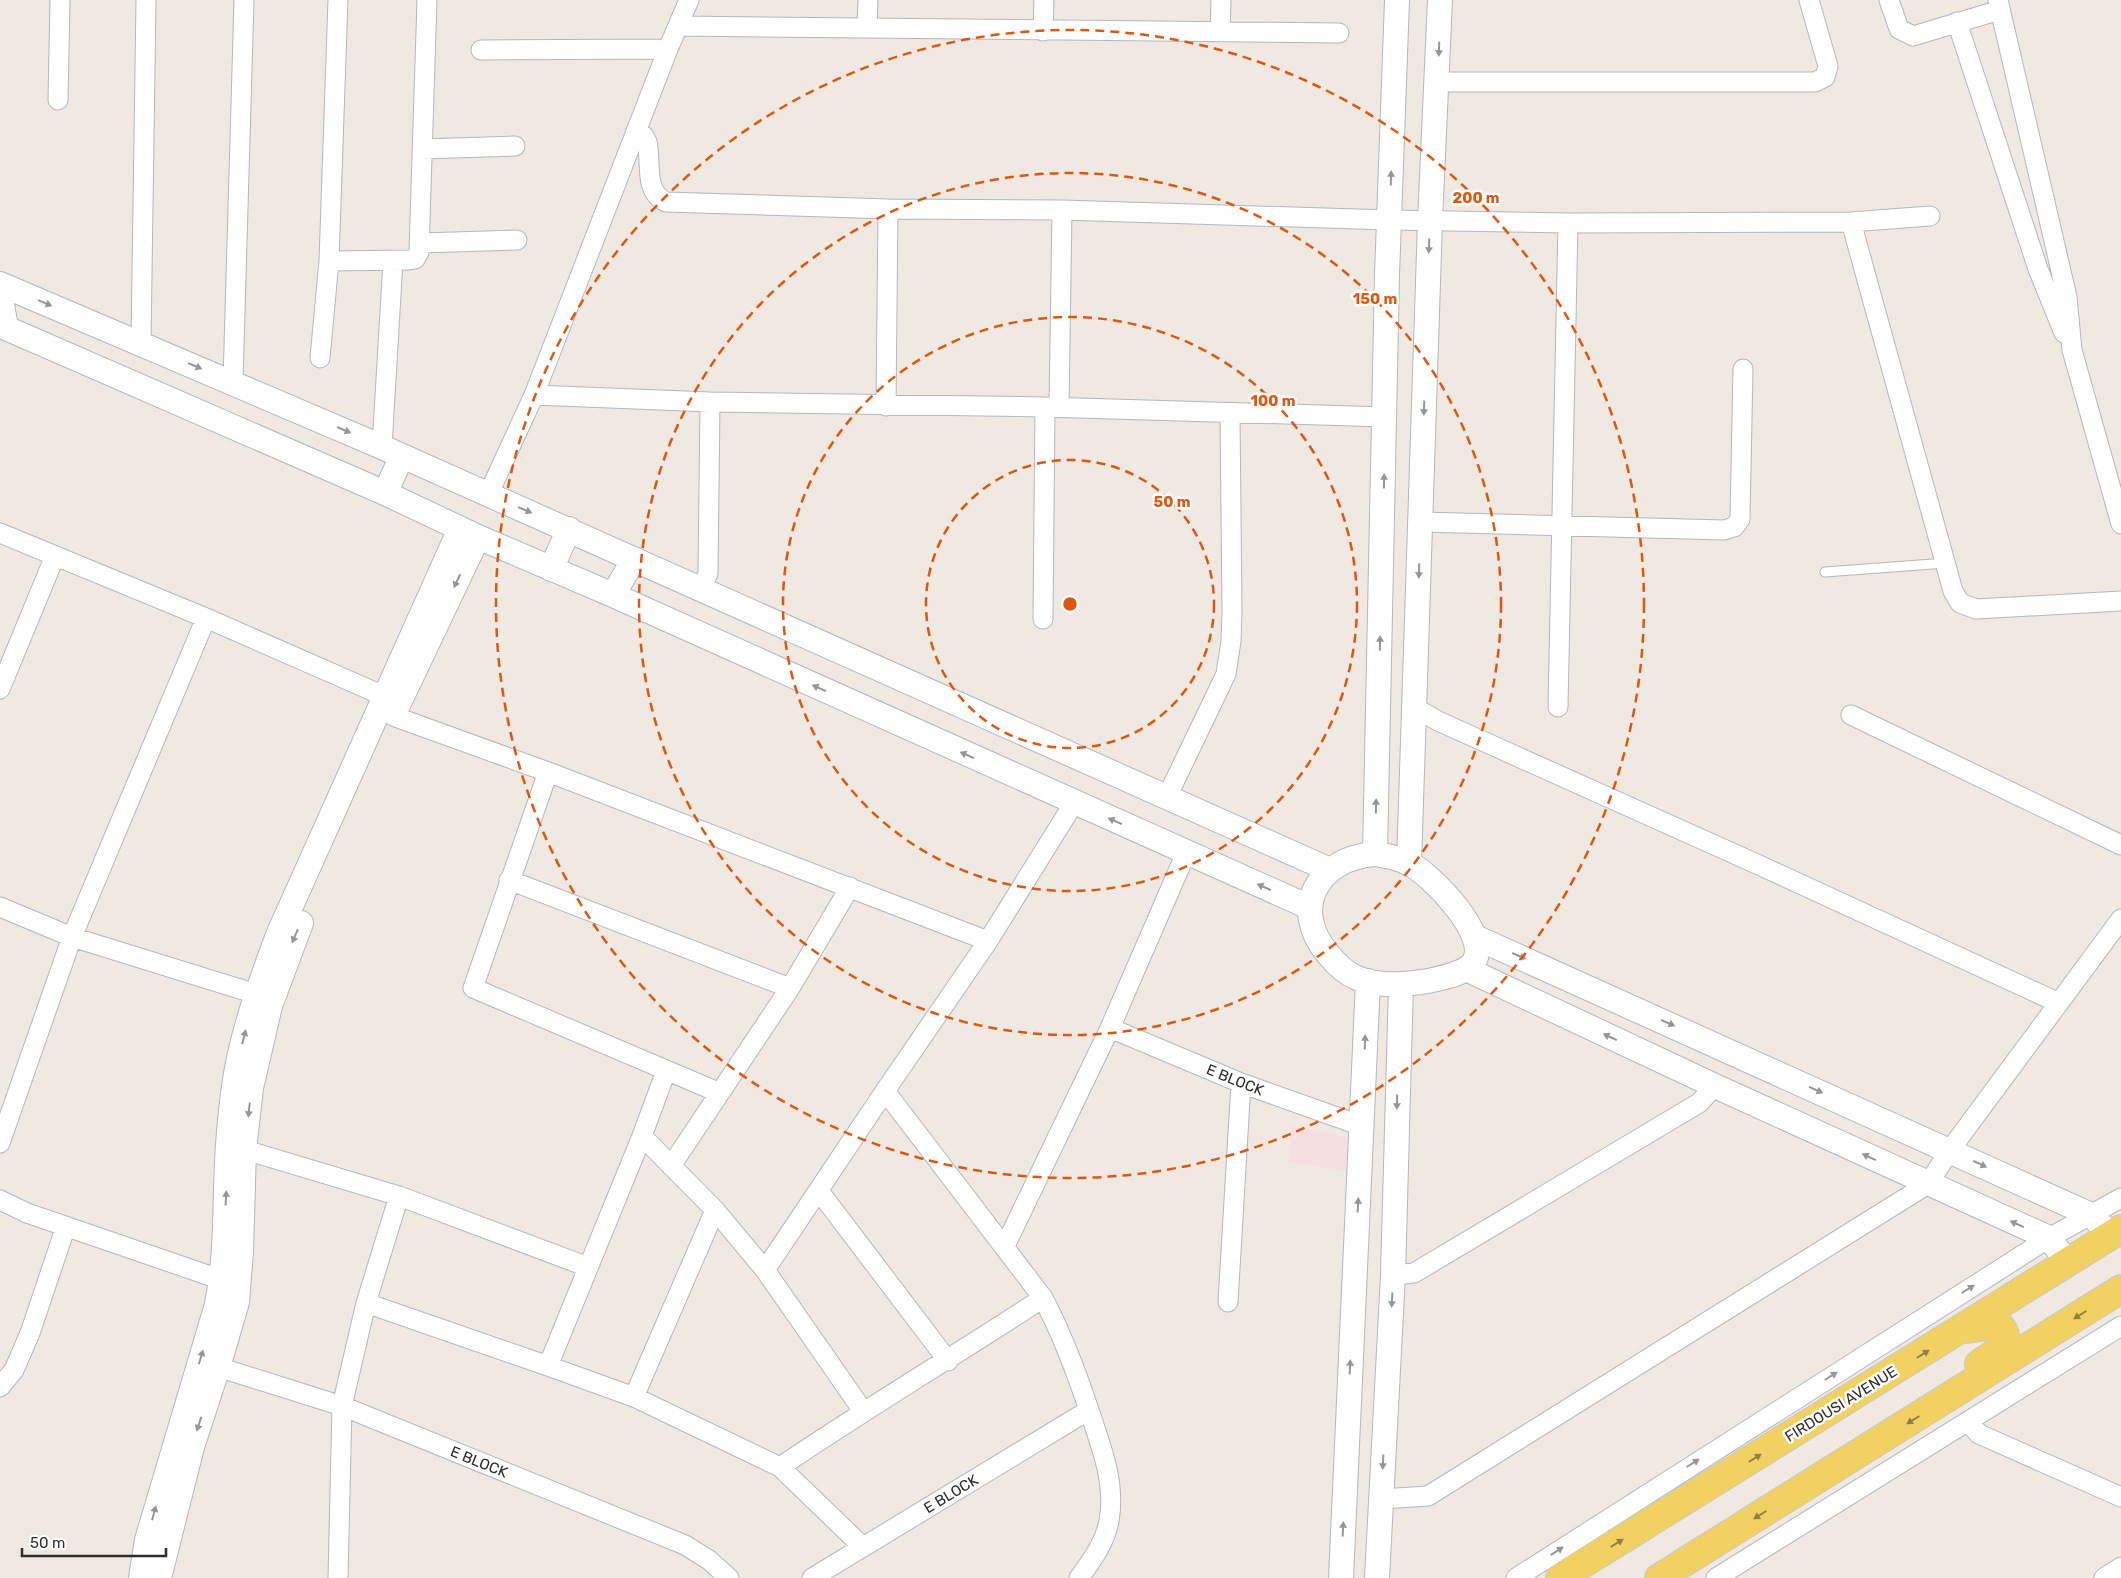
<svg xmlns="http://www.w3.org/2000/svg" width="2121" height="1578" viewBox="0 0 2121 1578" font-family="Rubik,sans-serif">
<rect width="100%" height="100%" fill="#efe9e1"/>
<!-- medical -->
<path fill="#f5dfe0" d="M1291 1126 1351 1138 1349 1171 1289 1162Z"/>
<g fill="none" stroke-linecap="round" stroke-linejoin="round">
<defs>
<path id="service" d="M1825 572 1946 563"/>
<path id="minor" d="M1889 0 1899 29 1913 36 2000 10
M1998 0 2067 297 2072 350 2121 524
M1957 22 2038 269 2064 333
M678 26 1339 33
M867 27 868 0
M1043 31 1044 0
M1220 32 1221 0
M481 50 668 49
M1438 82H1815L1825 77 1828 66 1809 0
M58 100 60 0
M636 131 644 136 647 142C652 161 643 192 666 202L888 209 1062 210 1389 220 1568 223 1851 222 1930 216
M422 149 515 146
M1851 222 1953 591 1960 603 1976 609 2121 601
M421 243 517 240
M329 261 409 260 415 259 419 252 427 0
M141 343 146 0
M320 358 329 261 338 0
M233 382 244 0
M534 395 710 402 1045 407 1386 417
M886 406 888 209
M1059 407 1062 210
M382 447 393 261
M488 495 534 395 668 49 689 0
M1421 522 1724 530 1734 527 1740 519 1743 369
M0 533 206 618 384 696
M701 591 708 573 710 402
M1043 619 1045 407
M0 689 55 556
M1414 707 1438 721 1759 865 2059 1003
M1558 707 1568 223
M1851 715 2121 845
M393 716 548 772 988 941
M548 772 473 988 720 1093
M1167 797 1226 674 1231 641 1232 611 1230 414
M1186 853 1110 1028 1241 1083 1362 1126
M509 880 790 988
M0 907 72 937 269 998
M885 1091 1043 1298C1062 1334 1076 1371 1089 1410 1101 1446 1116 1483 1109 1521 1105 1543 1092 1560 1079 1578
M642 1136 715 1210 765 1270 863 1411
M0 1143 72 937 206 618
M232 1146 399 1196 588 1267
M671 1166 790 988 850 887
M819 1191 948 1361
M0 1200 27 1213 222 1280 233 1282
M715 1210 634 1397 780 1467 863 1547
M1005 1246 1110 1028
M765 1270 885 1091 988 941 1074 803
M1393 1275 1414 1273 1699 1103 1715 1086
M1228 1302 1241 1083
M366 1303 548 1366 634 1397
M548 1366 642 1136 666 1071
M218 1367 342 1406 685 1545 709 1560 729 1578
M0 1387 14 1370 30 1333 66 1226
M1968 1422 1979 1434 2121 1497
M780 1467C867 1408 956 1355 1043 1298
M1381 1499 1428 1496 1928 1184 1950 1150 2121 919
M338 1578 342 1406 366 1303 399 1196
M812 1578 1089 1410
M1516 1578 2049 1238 2121 1198
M1716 1578 2121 1326
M2104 1578 2121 1567"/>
<path id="tertiary" d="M0 284 382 447 1330 870
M0 292 6 328 385 493 478 537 613 595 1309 907
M385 493 402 456
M551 569 569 529
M613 595 634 559
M398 705 478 537
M1375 854 1387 275 1397 0
M1375 854C1386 856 1397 857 1408 863 1430 873 1493 937 1473 963 1465 974 1441 978 1428 981 1405 985 1379 987 1357 978 1345 973 1336 964 1328 954 1289 908 1318 858 1375 854Z
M1409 863 1430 221 1440 0
M1475 937 2091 1215 2111 1235
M1466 969 1715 1086 2049 1238 2068 1263
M141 1578 147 1540 216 1308C228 1254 224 1199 228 1145 230 1117 233 1086 239 1058 248 1016 263 976 278 935L460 529
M159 1578 192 1447 218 1367 237 1302 241 1252 244 1150 251 1088 270 1006 301 923
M1341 1578 1368 981
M1377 1578 1393 1275 1401 984"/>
<path id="primary" d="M1966 1329 1994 1325 2000 1326C2016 1343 1992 1355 1979 1364
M1560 1578 2121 1229
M1659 1578 2121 1289"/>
</defs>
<!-- service casing -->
<use href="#service" stroke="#b4b7c1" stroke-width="11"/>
<!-- minor casing -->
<use href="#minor" stroke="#b4b7c1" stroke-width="21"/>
<!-- tertiary casing -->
<use href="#tertiary" stroke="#b4b7c1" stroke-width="26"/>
<!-- primary casing -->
<use href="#primary" stroke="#c9c9c9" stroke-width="30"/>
<!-- service -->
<use href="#service" stroke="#fff" stroke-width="9"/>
<!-- minor -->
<use href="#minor" stroke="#fff" stroke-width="19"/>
<!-- tertiary -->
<use href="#tertiary" stroke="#fff" stroke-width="24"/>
<!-- primary -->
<use href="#primary" stroke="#f2d163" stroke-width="28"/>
</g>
<!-- one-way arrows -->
<defs><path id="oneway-solid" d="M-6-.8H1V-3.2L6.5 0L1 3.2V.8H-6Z" transform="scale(1.25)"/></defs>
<g fill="#969696">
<use href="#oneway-solid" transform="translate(1439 49) rotate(92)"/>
<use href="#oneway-solid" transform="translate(1391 178) rotate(-88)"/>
<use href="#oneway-solid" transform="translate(1429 246) rotate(92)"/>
<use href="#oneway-solid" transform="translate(45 303) rotate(23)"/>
<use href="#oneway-solid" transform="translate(195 366) rotate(23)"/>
<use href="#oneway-solid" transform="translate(1424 408) rotate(92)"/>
<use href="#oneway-solid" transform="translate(344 430) rotate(23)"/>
<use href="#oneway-solid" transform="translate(1384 481) rotate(-89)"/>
<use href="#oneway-solid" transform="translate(525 510) rotate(23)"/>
<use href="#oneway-solid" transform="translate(1419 571) rotate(92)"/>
<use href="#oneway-solid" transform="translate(457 581) rotate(115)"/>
<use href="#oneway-solid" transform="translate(1380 643) rotate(-89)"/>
<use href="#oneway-solid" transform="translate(819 688) rotate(-156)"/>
<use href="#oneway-solid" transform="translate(967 755) rotate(-156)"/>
<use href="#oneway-solid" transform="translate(1376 806) rotate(-89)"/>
<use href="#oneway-solid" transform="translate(1115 821) rotate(-156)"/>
<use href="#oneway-solid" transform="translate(1264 887) rotate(-156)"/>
<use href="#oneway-solid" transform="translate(295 936) rotate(113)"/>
<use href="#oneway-solid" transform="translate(1519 956) rotate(24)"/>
<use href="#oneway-solid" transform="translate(1668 1023) rotate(24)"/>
<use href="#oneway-solid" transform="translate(244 1037) rotate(-76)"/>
<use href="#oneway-solid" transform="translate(1610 1037) rotate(-155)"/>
<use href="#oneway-solid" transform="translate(1365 1042) rotate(-88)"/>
<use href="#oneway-solid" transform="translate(1816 1090) rotate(24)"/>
<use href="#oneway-solid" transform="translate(1397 1102) rotate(91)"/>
<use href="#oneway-solid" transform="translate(249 1110) rotate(96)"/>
<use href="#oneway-solid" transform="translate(1869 1157) rotate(-155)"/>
<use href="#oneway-solid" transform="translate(1980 1164) rotate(25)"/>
<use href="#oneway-solid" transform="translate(226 1198) rotate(-87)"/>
<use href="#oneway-solid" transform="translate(1358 1205) rotate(-87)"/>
<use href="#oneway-solid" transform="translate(2017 1224) rotate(-156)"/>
<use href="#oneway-solid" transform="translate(1968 1289) rotate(-32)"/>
<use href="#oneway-solid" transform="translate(1392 1300) rotate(93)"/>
<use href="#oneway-solid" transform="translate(201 1357) rotate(-73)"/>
<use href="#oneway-solid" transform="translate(1350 1367) rotate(-87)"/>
<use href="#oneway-solid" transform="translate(1831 1376) rotate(-32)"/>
<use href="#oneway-solid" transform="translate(199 1424) rotate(108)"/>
<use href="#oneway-solid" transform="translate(1383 1462) rotate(93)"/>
<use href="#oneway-solid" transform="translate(1693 1463) rotate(-32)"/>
<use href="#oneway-solid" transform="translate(154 1513) rotate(-75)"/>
<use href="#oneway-solid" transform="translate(1343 1529) rotate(-87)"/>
<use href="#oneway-solid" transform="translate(1557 1551) rotate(-33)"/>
</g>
<g fill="#908048">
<use href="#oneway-solid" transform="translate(2080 1315) rotate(148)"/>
<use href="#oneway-solid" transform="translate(1923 1354) rotate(-32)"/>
<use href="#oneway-solid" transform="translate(1913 1420) rotate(148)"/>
<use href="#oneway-solid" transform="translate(1755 1458) rotate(-32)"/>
<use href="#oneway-solid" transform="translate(1760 1515) rotate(148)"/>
<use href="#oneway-solid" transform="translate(1617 1543) rotate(-32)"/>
</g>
<!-- distance rings -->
<g fill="none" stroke="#df570e" stroke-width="2.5" stroke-dasharray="9 6">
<circle cx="1070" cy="604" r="144"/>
<circle cx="1070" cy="604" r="287"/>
<circle cx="1070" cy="604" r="431"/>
<circle cx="1070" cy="604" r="574"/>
</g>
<g text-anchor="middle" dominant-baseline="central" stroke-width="5" stroke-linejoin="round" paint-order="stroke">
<!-- street labels -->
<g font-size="15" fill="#2e2e2e" stroke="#fff">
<text transform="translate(1235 1080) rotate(22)">E BLOCK</text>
<text transform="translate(1841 1404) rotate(-32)">FIRDOUSI AVENUE</text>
<text transform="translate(479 1462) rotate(22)">E BLOCK</text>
<text transform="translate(951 1494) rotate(-31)">E BLOCK</text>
</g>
</g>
<circle cx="1070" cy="604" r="8" fill="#df570e" stroke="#fff" stroke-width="2.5"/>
<g font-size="15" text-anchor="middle" font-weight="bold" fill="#df570e" stroke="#fff" stroke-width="5" stroke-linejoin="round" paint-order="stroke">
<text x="1476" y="203">200 m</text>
<text x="1375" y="304">150 m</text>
<text x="1273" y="406">100 m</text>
<text x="1172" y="507">50 m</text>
</g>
<!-- scale -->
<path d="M22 1548v8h144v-8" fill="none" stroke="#2e2e2e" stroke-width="2.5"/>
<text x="30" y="1548" font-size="15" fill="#2e2e2e" stroke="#ffffff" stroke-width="4" paint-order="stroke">50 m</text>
</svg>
